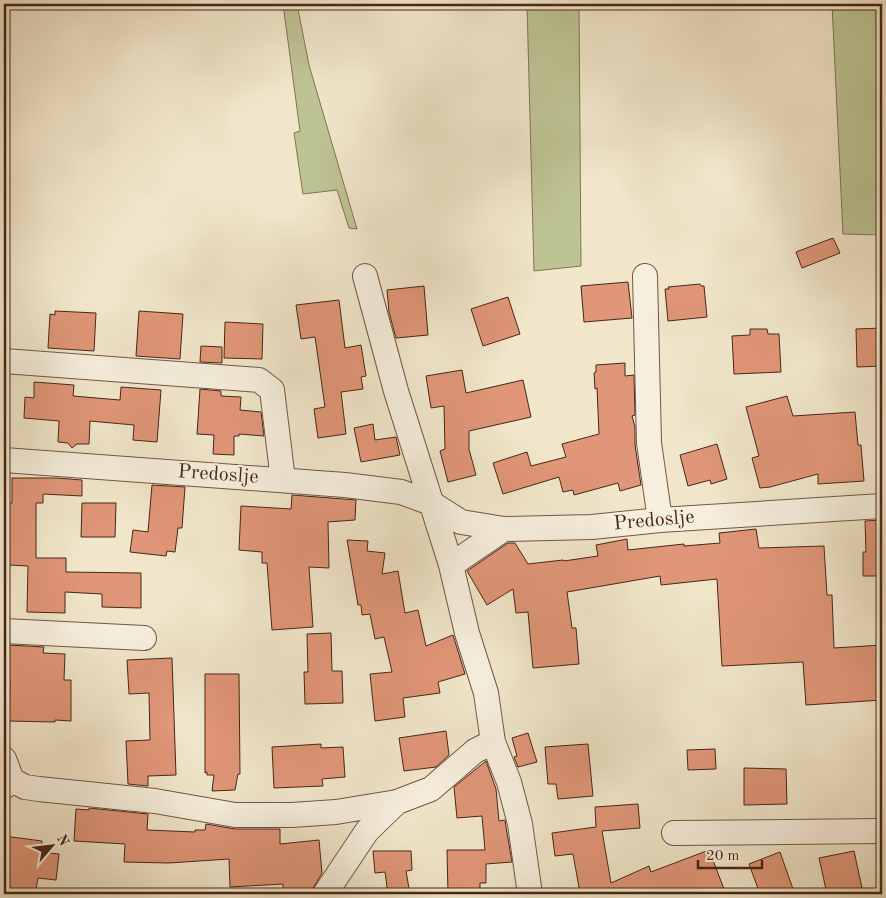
<svg xmlns="http://www.w3.org/2000/svg" width="886" height="898" viewBox="0 0 886 898" font-family="'Old Standard TT',serif">
<rect width="100%" height="100%" fill="#f1e6ca"/>
<filter id="stains"><feTurbulence type="fractalNoise" baseFrequency=".004" numOctaves="4"/><feColorMatrix values="0 0 0 0 .2 0 0 0 0 .09 0 0 0 0 .02 0 0 0 .5 -.17"/></filter>
<radialGradient id="worn" r=".72"><stop offset=".6" stop-color="#630" stop-opacity="0"/><stop offset="1" stop-color="#630" stop-opacity=".3"/></radialGradient>
<!-- green -->
<path fill="#bec394" stroke="#827456" d="M283 4H297L309 65 357 229 349 228 337 190 303 194 294 133 300 131Z
M527 4H579L581 266 534 271Z
M832 4H882V235L843 234Z"/>
<!-- building -->
<path fill="#e09678" stroke="#472618" d="M833 238 840 253 802 268 796 252Z
M628 282 632 318 584 322 581 286Z
M700 284 701 286H704L707 317 668 321 665 289H669L668 287Z
M424 286 428 335 396 338 389 312 387 290Z
M508 297 520 334 483 346 471 309Z
M339 300 345 348 361 345 366 376 361 377 363 389 341 392 346 434 318 438 314 409 325 407 315 337 301 339 296 305Z
M55 311 96 313 94 351 48 348 50 314 55 315Z
M139 311 183 314 180 359 136 356Z
M225 322 263 324 262 359 224 358Z
M882 328V366L857 367 856 329Z
M750 329H767L768 334H779L781 372 734 374 732 336 750 335Z
M201 346 222 347V363L200 362Z
M625 363V376L634 375 635 415 632 416 635 427V445L641 485 620 491 618 483 574 495 573 490 563 492 559 477 503 494 493 463 527 452 531 466 566 457 562 444 599 434 597 388 595 389 594 373 596 372V365Z
M462 370 466 393 523 380 531 417 469 431V449L476 475 448 482 440 451 445 449 444 406 431 408 426 376Z
M34 382 74 385 73 396 120 400 121 387 161 390 157 442 133 440 134 425 90 421 89 444H77L72 448 68 443 58 442 59 421 24 418 25 397 34 398Z
M200 389 221 391V396L241 397 240 410 261 412 264 436 239 434V436H234V455L213 454 214 435 197 434Z
M787 396 793 416 855 412 858 445H861L864 481 818 484V474L770 487 760 488 752 458 759 456 746 407Z
M373 424 375 440 396 437 400 455 361 462 354 428Z
M717 444 727 479 711 484 710 480 688 486 680 455Z
M12 478H57L82 480V496L43 494V503H36V558H66V572L141 573V608L102 607V594L65 592V613L27 612 28 566 9 565V540H4V503H12Z
M152 485 185 487 182 528H178L175 552 167 551 166 556 130 552 133 530 148 532Z
M292 495 356 500 355 520 328 522 329 568 309 567 313 627 272 630 267 563H262V552L239 550 241 506 291 509Z
M82 503H116L115 537H81Z
M882 520V576H863V552H866L865 521Z
M756 529 759 548 824 546 827 595H832L834 648 882 645V700L806 705 803 662 722 666 717 579 661 585 660 576 567 592 572 628H576L579 664 533 668 528 612 516 613 513 589 487 605 467 571 508 543H515L528 564 563 560 564 561 598 556 596 545 627 539 628 550 684 544V546L720 543 719 533Z
M347 540 368 541 367 551 385 553 382 574 398 571 405 613 418 610 426 646 453 635 465 674 438 682 440 693 403 698 405 717 375 721 370 674 392 672 384 637 375 639 370 614 362 615 361 605H358Z
M331 633 332 671H342L343 703 305 704 304 672H308L307 634Z
M8 645 44 647 43 653 65 654 64 680H71V721L55 720V722L9 721 10 681 7 680Z
M172 658 176 775 148 776V786L128 784 126 741 150 740 149 693 129 694 127 660Z
M205 674H239L240 774H238L235 790 212 791 214 775H207V772L205 773Z
M446 731 449 755 436 767 404 771 399 738Z
M528 733 537 762 518 767 514 757 517 756 512 738Z
M321 744V748L343 747 345 777 322 779 323 786 274 788 272 747Z
M588 744 593 796 558 799 556 784H548L545 747Z
M715 749 716 769 688 770 687 750Z
M486 761 496 789 499 821 505 820 506 827 512 862 486 864V883H480V894H448L447 850H485L482 816 457 818 454 787Z
M744 768 786 769 787 804 744 805Z
M638 804 640 828 602 831 611 883 649 866 651 872 709 850 724 889 711 894H587V892L580 893 573 854 555 856 552 833 596 827 595 807Z
M89 808 148 814 147 830 195 832V830H205L206 824 235 829H280V844L319 840 322 873 312 890 283 893V884L230 887 229 859 169 863 124 862 125 844 74 841 76 809 89 810Z
M4 836 42 841 41 852 59 854 56 880 38 878 35 894H4Z
M373 851H411L412 870 406 871 410 894H388L385 872 375 873Z
M854 851 862 888 827 894 819 858Z
M780 852 793 889 778 894H760L749 864Z"/>
<g fill="none" stroke-linecap="round" stroke-linejoin="round">
<defs>
<path id="minor" d="M365 276 396 391 451 565 467 633 486 693 493 742 509 782 520 824 530 894
M645 276 649 443 660 520
M4 361 259 380 272 390 283 480
M4 460 345 485 401 492 431 503 461 522 504 529 592 527 660 520 882 506
M451 565 504 529
M4 631 144 638
M4 759 12 780 4 787
M12 780 25 787 39 789 155 801 235 815H292L336 812 397 802
M674 833 882 831
M325 894 367 831 397 802 431 789 475 751 493 742"/>
</defs>
<!-- minor casing -->
<use href="#minor" stroke="#725644" stroke-width="26"/>
<!-- minor -->
<use href="#minor" stroke="#f6efdd" stroke-width="24"/>
</g>
<g text-anchor="middle" dominant-baseline="central" stroke-width="4.5" stroke-linejoin="round" paint-order="stroke">
<!-- street labels -->
<g font-size="20" fill="#472618" stroke="#f6efdd">
<text transform="translate(218 475) rotate(4)">Predoslje</text>
<text transform="translate(654 521) rotate(-5)">Predoslje</text>
</g>
</g>
<!-- margin -->
<rect width="886" height="898" fill="none" stroke="#f1e6ca" stroke-width="20"/>
<rect x="5" y="5" width="876" height="888" fill="none" stroke="#472618" stroke-width="2.5"/>
<rect x="10" y="10" width="866" height="878" fill="none" stroke="#472618"/>
<!-- north arrow -->
<g transform="translate(52 846) rotate(62)" stroke="#f6efdd" stroke-width="4" paint-order="stroke">
<path d="M0-4L9 19L0 12L-9 19Z" fill="#472618"/>
<text y="-8" font-size="14" font-weight="bold" text-anchor="middle" fill="#472618">N</text>
</g>
<!-- scale -->
<path d="M698 860v8h64v-8" fill="none" stroke="#472618" stroke-width="2.5"/>
<text x="706" y="860" font-size="15" fill="#472618" stroke="#f6efdd" stroke-width="4" paint-order="stroke">20 m</text>
<rect width="100%" height="100%" filter="url(#stains)"/>
<rect width="100%" height="100%" fill="url(#worn)"/>
</svg>
